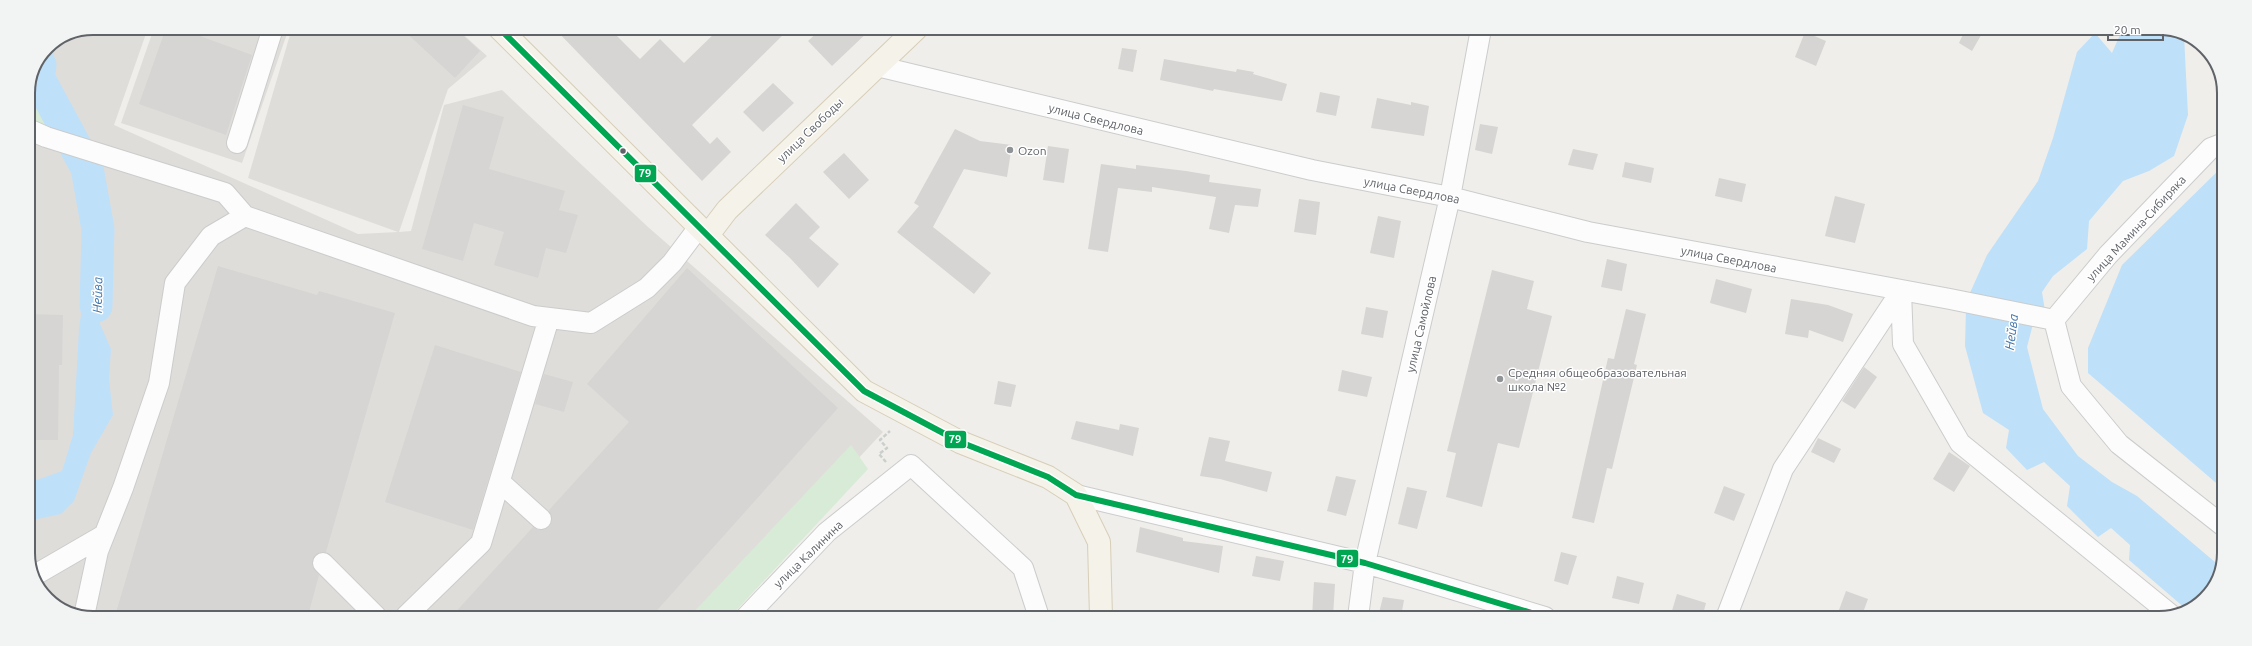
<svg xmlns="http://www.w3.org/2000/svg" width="2252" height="646" viewBox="0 0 2252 646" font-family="Ubuntu,sans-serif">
<rect width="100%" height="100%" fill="#efeeea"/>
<!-- industrial -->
<path fill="#dfddda" d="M93 28H148L114 125 358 234 398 232 248 178 292 28H456L487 56 448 89 399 232 411 231 444 105 502 90 648 227 883 432 710 617 76 616 44 596 28 558V92L47 47Z
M154 28H289L242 163 121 123Z"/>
<!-- green -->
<path fill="#d8ebd6" d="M31 85 50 128 28 123V92Z
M851 445 868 469 730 617 690 616Z"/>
<!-- water -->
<path fill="#bfe0f9" d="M2122 30H2176L2184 35 2188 115 2174 156 2149 171 2123 181 2089 221 2087 249 2053 276 2042 292 2045 311 1969 295 1987 255 2038 181 2053 138 2077 52 2095 33 2112 53Z
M55 44 50 80 35 76 47 47Z
M2224 165 2222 488 2088 373V348L2122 265Z
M97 261 100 324 111 349 109 379 113 415 91 453 74 501 61 514 28 521V483L62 471 73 435 79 329 84 293Z
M1966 309 2033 324 2027 347 2043 409 2078 456 2112 482 2137 496 2222 568 2199 605 2186 609 2129 560 2130 545 2111 528 2098 537 2067 506 2070 486 2044 462 2027 470 2006 448 2009 430 1983 413 1965 346Z"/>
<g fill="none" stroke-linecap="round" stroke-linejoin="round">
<!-- river -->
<path stroke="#bfe0f9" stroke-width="33" d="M40 65 38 77 87 168 98 229 96 306"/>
</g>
<!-- building -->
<path fill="#d6d5d3" d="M166 28H178L252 55 226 135 139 104Z
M401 28H455L480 51 455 78Z
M554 28 610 29 640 59 660 39 684 63 719 29H789L692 125 710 144 717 137 731 152 702 181Z
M821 29H871L832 66 808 41Z
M1965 30H1984L1972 51 1959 43Z
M1805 32 1826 41 1816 66 1795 57Z
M1122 48 1137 50 1133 72 1118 69Z
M1164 59 1236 72 1237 69 1254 72 1253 74 1287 84 1282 101 1214 89 1213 91 1160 80Z
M773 83 794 103 763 132 743 112Z
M1320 92 1340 96 1336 116 1316 112Z
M1377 98 1411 105V102L1429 106 1424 136 1371 128Z
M463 105 504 117 489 169 565 191 559 210 578 215 566 253 546 248 538 278 494 265 504 232 474 223 463 261 422 249Z
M1480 124 1498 127 1492 154 1475 150Z
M955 129 980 141 1012 145 1007 177 964 169 933 227 991 273 974 294 897 232 919 206 914 203Z
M1048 146 1069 149 1064 183 1043 180Z
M1573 149 1598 154 1593 170 1568 165Z
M844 153 869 180 849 199 823 172Z
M1625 162 1654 168 1651 183 1622 177Z
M1101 164 1136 169V165L1186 171 1210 175 1209 182 1261 189 1258 207 1235 205 1229 233 1209 229 1216 197 1152 187V192L1118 188 1108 252 1088 249Z
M1719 178 1746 184 1742 202 1715 196Z
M1835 196 1865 204 1855 243 1825 236Z
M1299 199 1320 202 1316 235 1294 232Z
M796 203 820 227 809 238 839 264 818 288 790 258 765 235Z
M1378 216 1401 221 1394 258 1370 253Z
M1607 259 1627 264 1622 291 1601 287Z
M218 266 317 295 319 291 395 313 326 552H320L312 560V566L319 575 308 616H115Z
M687 268 838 408 652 616H452L533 527 539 530 549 527 552 521 549 510 629 422 587 384Z
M1492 270 1534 281 1527 309 1552 316 1519 448 1498 443 1482 507 1446 497 1456 453 1447 451Z
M1716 279 1752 289 1746 313 1710 303Z
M1791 299 1828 305 1853 314 1843 342 1809 330 1808 338 1785 334Z
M1366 307 1388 311 1383 338 1361 334Z
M1626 309 1646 314 1634 364 1637 365 1612 469 1607 468 1594 523 1572 518 1608 358 1614 359Z
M28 314 63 315 62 365H59L58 440H28Z
M435 345 521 372 473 530 385 502Z
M1864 367 1877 377 1855 409 1842 401Z
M1342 370 1372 377 1367 397 1338 391Z
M544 374 573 382 564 412 535 404Z
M998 381 1016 385 1011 407 994 404Z
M1076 421 1119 430 1120 424 1139 428 1133 456 1071 439Z
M1209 437 1230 441 1225 461 1272 472 1267 492 1220 479 1200 476Z
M1818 438 1841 449 1834 463 1811 452Z
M1949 452 1970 466 1954 492 1933 479Z
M1336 476 1356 480 1346 516 1327 511Z
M1724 486 1745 494 1734 521 1714 513Z
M1407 487 1427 491 1417 529 1398 524Z
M1140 527 1183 538V541L1223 546 1219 573 1136 552Z
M1561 552 1577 556 1568 585 1554 581Z
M1256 556 1284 561 1280 581 1252 576Z
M1617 576 1644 583 1639 604 1612 598Z
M1314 582 1335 584 1333 617H1312Z
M1846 591 1868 599 1861 618H1836Z
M1677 594 1706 603 1702 618H1682L1671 614Z
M1383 597 1404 600 1401 617H1378Z"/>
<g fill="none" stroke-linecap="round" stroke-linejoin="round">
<defs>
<path id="minor" d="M877 66 1312 170 1450 197 1588 232 1950 299 2054 320
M28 129 46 137 225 193 245 216
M237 143 273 28
M1901 291 1903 344 1960 443 2170 614
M2054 320 2071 386 2119 444 2222 525
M2054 320 2108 255 2211 148 2224 143
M500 482 541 519
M1076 495 1365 563 1545 617
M323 563 376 616
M35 575 104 535
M84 616 98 551 123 488 159 383 175 283 211 236 245 216 533 316 591 323 647 288 672 263 699 227
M406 616 481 543 549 318
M746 617 827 532 911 465 1023 568 1039 617
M1358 617 1365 563 1450 197 1481 29
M1726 618 1783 469 1901 291"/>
<path id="major" d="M499 28 864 391 960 442 1048 477 1076 495 1099 542 1101 617
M708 235 727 210 916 29"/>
</defs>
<!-- minor casing -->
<use href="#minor" stroke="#cbcccc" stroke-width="22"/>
<!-- major casing -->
<use href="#major" stroke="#d7ceb8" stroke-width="24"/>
<!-- path -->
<path stroke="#cacfcc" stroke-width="2.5" stroke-dasharray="4 2" stroke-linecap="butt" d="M886 462 879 454 887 448 880 440 890 431"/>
<!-- minor -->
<use href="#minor" stroke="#fdfcfc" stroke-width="20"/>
<!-- major -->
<use href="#major" stroke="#f4f2e9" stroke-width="22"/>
<defs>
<path id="bus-1" d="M499 28 864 391 960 442 1048 477 1076 495 1365 563 1545 617"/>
</defs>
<!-- bus-1 casing -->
<use href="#bus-1" stroke="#fff" stroke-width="9"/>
<!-- bus-1 -->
<use href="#bus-1" stroke="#00a651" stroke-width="6"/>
</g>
<!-- markers -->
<g fill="#919496" stroke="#fff" stroke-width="1.5">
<circle cx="1010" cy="150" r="4"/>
<circle cx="1500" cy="379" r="4"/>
</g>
<circle fill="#5f6368" stroke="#fff" stroke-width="1.5" cx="623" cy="151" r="3.5"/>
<g text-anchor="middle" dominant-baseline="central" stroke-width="3" stroke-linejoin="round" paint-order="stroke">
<!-- street labels -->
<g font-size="12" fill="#5f6368" stroke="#fff">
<text transform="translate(1096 119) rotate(14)">улица Свердлова</text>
<text transform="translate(810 130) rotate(-44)">улица Свободы</text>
<text transform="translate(1412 190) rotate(11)">улица Свердлова</text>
<text transform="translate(2136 228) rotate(-47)">улица Мамина-Сибиряка</text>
<text transform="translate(1729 259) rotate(11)">улица Свердлова</text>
<text transform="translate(1421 324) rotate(-77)">улица Самойлова</text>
<text transform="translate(808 554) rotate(-44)">улица Калинина</text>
</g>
<!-- poi labels -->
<g font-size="12" fill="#5f6368" stroke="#fff" text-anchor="start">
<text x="1018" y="150">Ozon</text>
<text x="1508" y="372">Средняя общеобразовательная<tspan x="1508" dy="14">школа №2</tspan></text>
</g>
<!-- water labels -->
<g font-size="13" font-style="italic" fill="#4174aa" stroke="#fff">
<text transform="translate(97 295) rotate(-89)">Нейва</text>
<text transform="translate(2011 332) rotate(-83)">Нейва</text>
</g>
</g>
<!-- crop -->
<path d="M0 0H2252V646H0ZM93 35H2159A58 58 0 0 1 2217 93V553A58 58 0 0 1 2159 611H93A58 58 0 0 1 35 553V93A58 58 0 0 1 93 35Z" fill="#f2f3f3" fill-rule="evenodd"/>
<path fill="none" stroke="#5f6368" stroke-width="2" d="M93 35H2159A58 58 0 0 1 2217 93V553A58 58 0 0 1 2159 611H93A58 58 0 0 1 35 553V93A58 58 0 0 1 93 35Z"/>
<g stroke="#fff" stroke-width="1.5">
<rect x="634" y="164" width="23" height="19" rx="4" fill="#00a651"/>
<rect x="944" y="430" width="23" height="19" rx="4" fill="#00a651"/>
<rect x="1336" y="549" width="23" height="19" rx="4" fill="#00a651"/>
</g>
<g font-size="11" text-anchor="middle" font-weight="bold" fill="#fff">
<text x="645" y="177">79</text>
<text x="955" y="443">79</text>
<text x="1347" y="563">79</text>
</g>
<!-- scale -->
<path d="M2108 34v6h55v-6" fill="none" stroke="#5f6368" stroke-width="2"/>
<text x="2114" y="34" font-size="12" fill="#5f6368" stroke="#ffffff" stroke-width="3" paint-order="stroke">20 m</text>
</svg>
